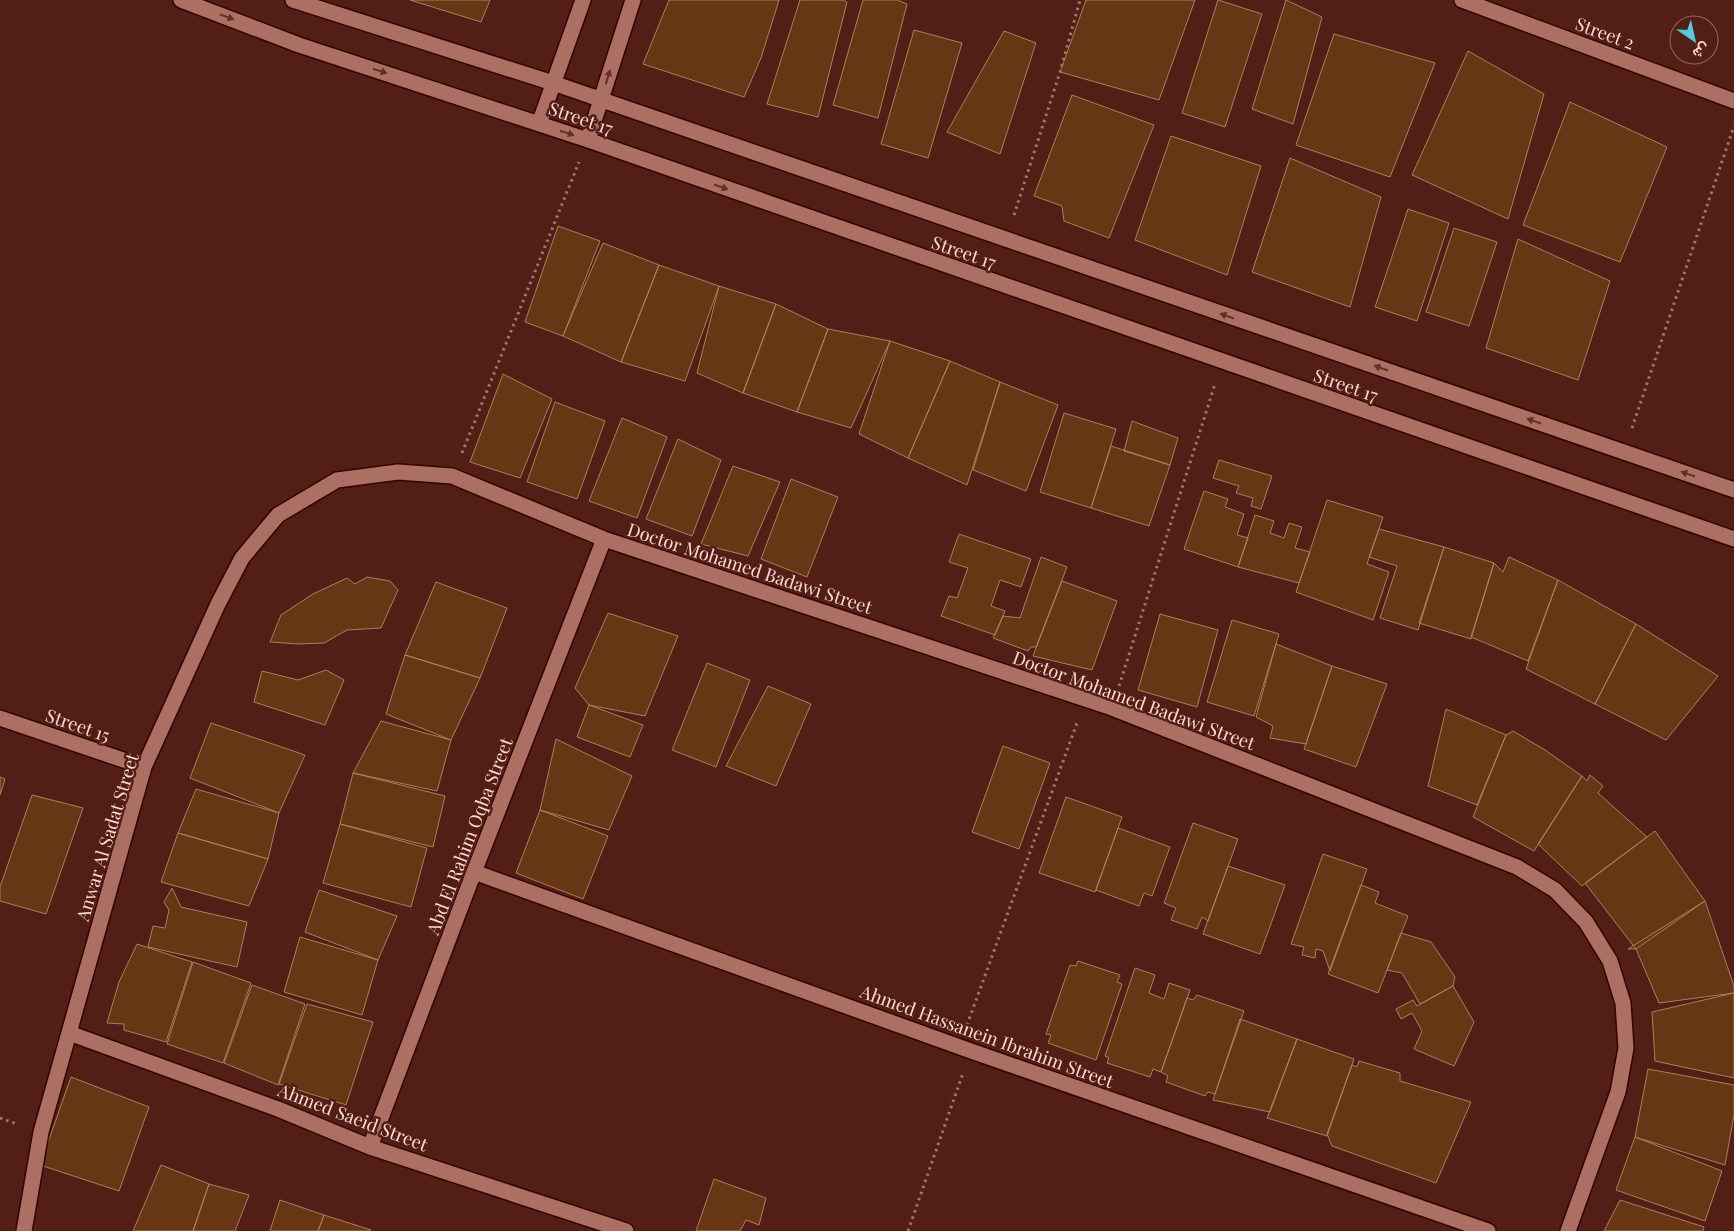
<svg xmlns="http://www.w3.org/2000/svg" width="1734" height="1231" viewBox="0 0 1734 1231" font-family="'Playfair Display',Vazirmatn,serif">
<rect width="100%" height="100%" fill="#521e15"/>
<!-- building -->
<path fill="#673614" stroke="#b17d5d" d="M410 0H490L481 22Z
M669 0H779L761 58 744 97 643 64Z
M800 0H842L847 2 818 117 767 104Z
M863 0H897L907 4 878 118 833 105Z
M1086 0H1195L1159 100 1060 72Z
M1218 0 1262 14 1225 127 1182 113Z
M1286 0 1322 17 1293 124 1252 109Z
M914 30 962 43 928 158 881 144Z
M1004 31 1036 43 1000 154 947 132Z
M1334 34 1435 63 1390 177 1296 145Z
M1468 51 1544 94 1508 219 1412 175Z
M1072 95 1154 125 1109 238 1064 221 1062 206 1034 196Z
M1570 102 1667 147 1620 262 1523 225Z
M1171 136 1261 166 1227 275 1135 240Z
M1290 158 1381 197 1350 307 1252 272Z
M1408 209 1449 223 1417 321 1375 307Z
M558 226 600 241 563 336 525 322Z
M1454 228 1497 242 1469 326 1426 312Z
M1518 239 1610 281 1578 380 1486 348Z
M603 243 659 265 621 362 563 336Z
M659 265 719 286 685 381 621 362Z
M719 286 776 304 743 393 697 373Z
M776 304 828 329 797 412 743 393Z
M828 329 890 341 851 428 797 412Z
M890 341 950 361 908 458 859 434Z
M950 361 1000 382 967 485 908 458Z
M503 374 552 399 520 478 470 462Z
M1000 382 1058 405 1026 491 973 470Z
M555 402 605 421 577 499 527 482Z
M1064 413 1116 429 1091 508 1040 492Z
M622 418 667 437 637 518 589 501Z
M1132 421 1178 438 1170 465 1124 451Z
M678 439 721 460 692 536 646 519Z
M1111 446 1170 465 1149 526 1091 508Z
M1219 460 1272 476 1261 509 1251 506 1253 498 1236 493 1239 486 1213 478Z
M733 466 780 482 748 556 701 544Z
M791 479 838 497 807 577 761 559Z
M1204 491 1228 499 1225 507 1244 514 1237 535 1248 538 1238 567 1184 549Z
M1327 500 1383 517 1367 564 1389 572 1373 620 1296 592Z
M1255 515 1274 521 1270 533 1284 538 1289 523 1302 527 1295 548 1310 552 1299 583 1238 567Z
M1379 529 1444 547 1418 630 1380 618 1397 566 1369 557Z
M959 534 1031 559 1021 587 1000 580 991 606 1005 611 995 635 941 616 949 596 957 598 968 568 949 562Z
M1444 547 1494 563 1471 639 1419 623Z
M1041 557 1067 567 1036 647H1031L1028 651 993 638 1003 616 1020 618Z
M1509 557 1558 580 1528 661 1471 637 1494 563 1503 572Z
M367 577 390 581 398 590 381 628 347 630 324 643 298 644 270 642 281 615 313 594 347 578 355 584Z
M1558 580 1636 624 1595 704 1526 669Z
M1062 581 1117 601 1092 670 1033 656Z
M436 582 507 608 480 678 405 655Z
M608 613 678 636 645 716 589 705 575 688Z
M1160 614 1218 630 1197 707 1138 690Z
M1232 620 1279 634 1254 716 1207 702Z
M1636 624 1718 676 1666 740 1595 704Z
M1276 644 1332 666 1306 744 1270 738 1273 726 1256 717Z
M405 655 480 678 451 740 386 714Z
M707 663 750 680 716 767 672 750Z
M1332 666 1387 684 1356 767 1304 749Z
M326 670 344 680 325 725 254 702 262 671 298 680Z
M768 686 811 704 776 786 726 766Z
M589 705 643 725 630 757 577 737Z
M1446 709 1506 735 1477 805 1428 786Z
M381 721 451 740 437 791 353 773Z
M211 723 305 755 279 813 190 778Z
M1513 731 1545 750 1582 776 1534 851 1473 817 1506 735Z
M556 739 632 776 609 830 540 810Z
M1003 746 1050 763 1019 849 972 832Z
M353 773 445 796 433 847 340 824Z
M1590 775 1603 786 1598 793 1647 837 1582 886 1538 844 1582 776 1587 781Z
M0 777 5 779 0 795Z
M196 789 279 813 268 859 178 833Z
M32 795 83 808 46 914 0 901V887Z
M1066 797 1122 817 1095 892 1039 873Z
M540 810 608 836 583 899 516 873Z
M1193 823 1238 839 1208 921 1202 917 1197 929 1171 920 1176 908 1164 903Z
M340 824 427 848 411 907 323 883Z
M1118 828 1170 847 1152 896 1144 893 1139 906 1096 890Z
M1655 831 1705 901 1636 949 1585 883Z
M178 833 268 859 249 906 161 882Z
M1323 854 1367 869 1330 971 1323 951 1316 949 1315 958 1302 955 1304 947 1291 944Z
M1228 866 1285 885 1260 954 1203 934Z
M1361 885 1379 892 1375 903 1408 916 1378 993 1328 974Z
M172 888 181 907 247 922 237 967 148 947 153 926 165 928 169 910 164 902Z
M319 890 397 916 378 960 305 932Z
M1705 901 1734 986V993L1659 1003 1636 949H1628Z
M1401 933 1431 942 1455 977 1453 986 1420 1004 1402 973 1387 970Z
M300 937 378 960 362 1015 284 992Z
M137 944 192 962 166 1042 124 1030V1024L107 1023 119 982Z
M1078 961 1120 975 1117 982 1122 984 1096 1060 1048 1043 1051 1035 1046 1034 1070 965 1076 966Z
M193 962 251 983 223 1063 167 1044Z
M1135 968 1155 975 1149 993 1164 999 1169 983 1190 990 1161 1072 1153 1069 1150 1077 1107 1063 1109 1058 1105 1056Z
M252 985 305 1004 278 1085 224 1063Z
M1453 986 1474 1022 1454 1066 1414 1049 1422 1031 1412 1013 1401 1019 1396 1009 1413 1000 1417 1006Z
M1734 993V1078L1655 1061 1652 1012Z
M1197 995 1244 1011 1215 1094 1208 1092 1205 1096 1166 1082 1168 1076 1161 1072 1187 998 1193 1000Z
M307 1004 373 1022 346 1105 279 1084Z
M1240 1019 1297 1039 1270 1112 1213 1100Z
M1297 1039 1354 1059 1327 1136 1267 1118Z
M1359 1061 1400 1073V1081L1471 1102 1436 1183 1332 1146 1327 1134 1352 1065 1357 1067Z
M1648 1069 1734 1085V1115L1725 1165 1635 1137Z
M71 1077 149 1107 119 1191 40 1165Z
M1635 1137 1722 1171 1705 1221 1616 1190Z
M161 1165 209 1184 193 1231H133Z
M714 1179 766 1198 759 1225 746 1220 740 1231H696Z
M209 1184 249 1195 235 1231H193Z
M280 1200 324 1215 318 1231H270Z
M1620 1200 1704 1227 1703 1231H1604Z
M324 1215 371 1230 370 1231H318Z"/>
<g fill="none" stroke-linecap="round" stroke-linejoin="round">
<defs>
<path id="minor" d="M181 0 299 45 588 140 1734 539
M293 0 553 83 1734 490
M1462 0 1734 101
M539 124 583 0
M588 140 633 0
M0 718 144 767
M474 872 971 1051 1488 1231
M69 1033 278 1109 370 1147 626 1231
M370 1147 474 872 604 539
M24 1231 41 1132 144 767 218 604 242 558 278 515 337 480 398 472 452 476 604 539 1112 708 1517 867 1555 890 1586 922 1610 961 1623 1003 1626 1048 1618 1092 1568 1231"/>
</defs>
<!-- minor casing -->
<use href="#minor" stroke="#350400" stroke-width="18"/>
<!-- path -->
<path stroke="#a1746c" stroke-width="3" stroke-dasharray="2.5 4" stroke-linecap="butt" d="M1014 215 1060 72 1080 0
M1632 428 1734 126
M462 453 579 162
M1119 686 1215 384
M967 1025 1077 723
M0 1118 17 1124
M908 1231 963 1073"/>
<!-- minor -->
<use href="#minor" stroke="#ab6f63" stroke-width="15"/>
</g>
<!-- one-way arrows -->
<defs><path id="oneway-solid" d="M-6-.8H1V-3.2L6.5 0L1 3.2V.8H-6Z" transform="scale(1.25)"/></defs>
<g fill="#642e25">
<use href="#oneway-solid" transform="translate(227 17) rotate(21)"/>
<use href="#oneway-solid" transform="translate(380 71) rotate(18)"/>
<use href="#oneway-solid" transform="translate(608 77) rotate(-72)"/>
<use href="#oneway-solid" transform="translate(567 133) rotate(18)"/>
<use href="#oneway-solid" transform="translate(721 187) rotate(19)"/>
<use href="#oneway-solid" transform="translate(1227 316) rotate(-161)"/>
<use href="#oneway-solid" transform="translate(1381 368) rotate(-161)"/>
<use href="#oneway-solid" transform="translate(1534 421) rotate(-161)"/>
<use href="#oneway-solid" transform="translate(1688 474) rotate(-161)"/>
</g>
<g text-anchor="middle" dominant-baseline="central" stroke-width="5" stroke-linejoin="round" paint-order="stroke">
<!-- street labels -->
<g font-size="18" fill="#fddad3" stroke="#521e15">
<text transform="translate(1605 33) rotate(20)">Street 2</text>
<text transform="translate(581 118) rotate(19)">Street 17</text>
<text transform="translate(964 252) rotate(19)">Street 17</text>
<text transform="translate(1346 385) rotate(19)">Street 17</text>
<text transform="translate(750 568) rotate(18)">Doctor Mohamed Badawi Street</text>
<text transform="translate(1134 700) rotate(20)">Doctor Mohamed Badawi Street</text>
<text transform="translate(78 725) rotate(19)">Street 15</text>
<text transform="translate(469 836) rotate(-69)">Abd El Rahim Oqba Street</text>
<text transform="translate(107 837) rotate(-73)">Anwar Al Sadat Street</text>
<text transform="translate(987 1036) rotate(20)">Ahmed Hassanein Ibrahim Street</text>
<text transform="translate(353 1117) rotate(21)">Ahmed Saeid Street</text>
</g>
</g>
<!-- north arrow -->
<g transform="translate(1694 40) rotate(146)"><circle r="24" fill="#521e15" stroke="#966961"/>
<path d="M0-4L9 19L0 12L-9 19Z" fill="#55cadf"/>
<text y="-8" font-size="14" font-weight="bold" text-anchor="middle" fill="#fddad3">ش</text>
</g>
</svg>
